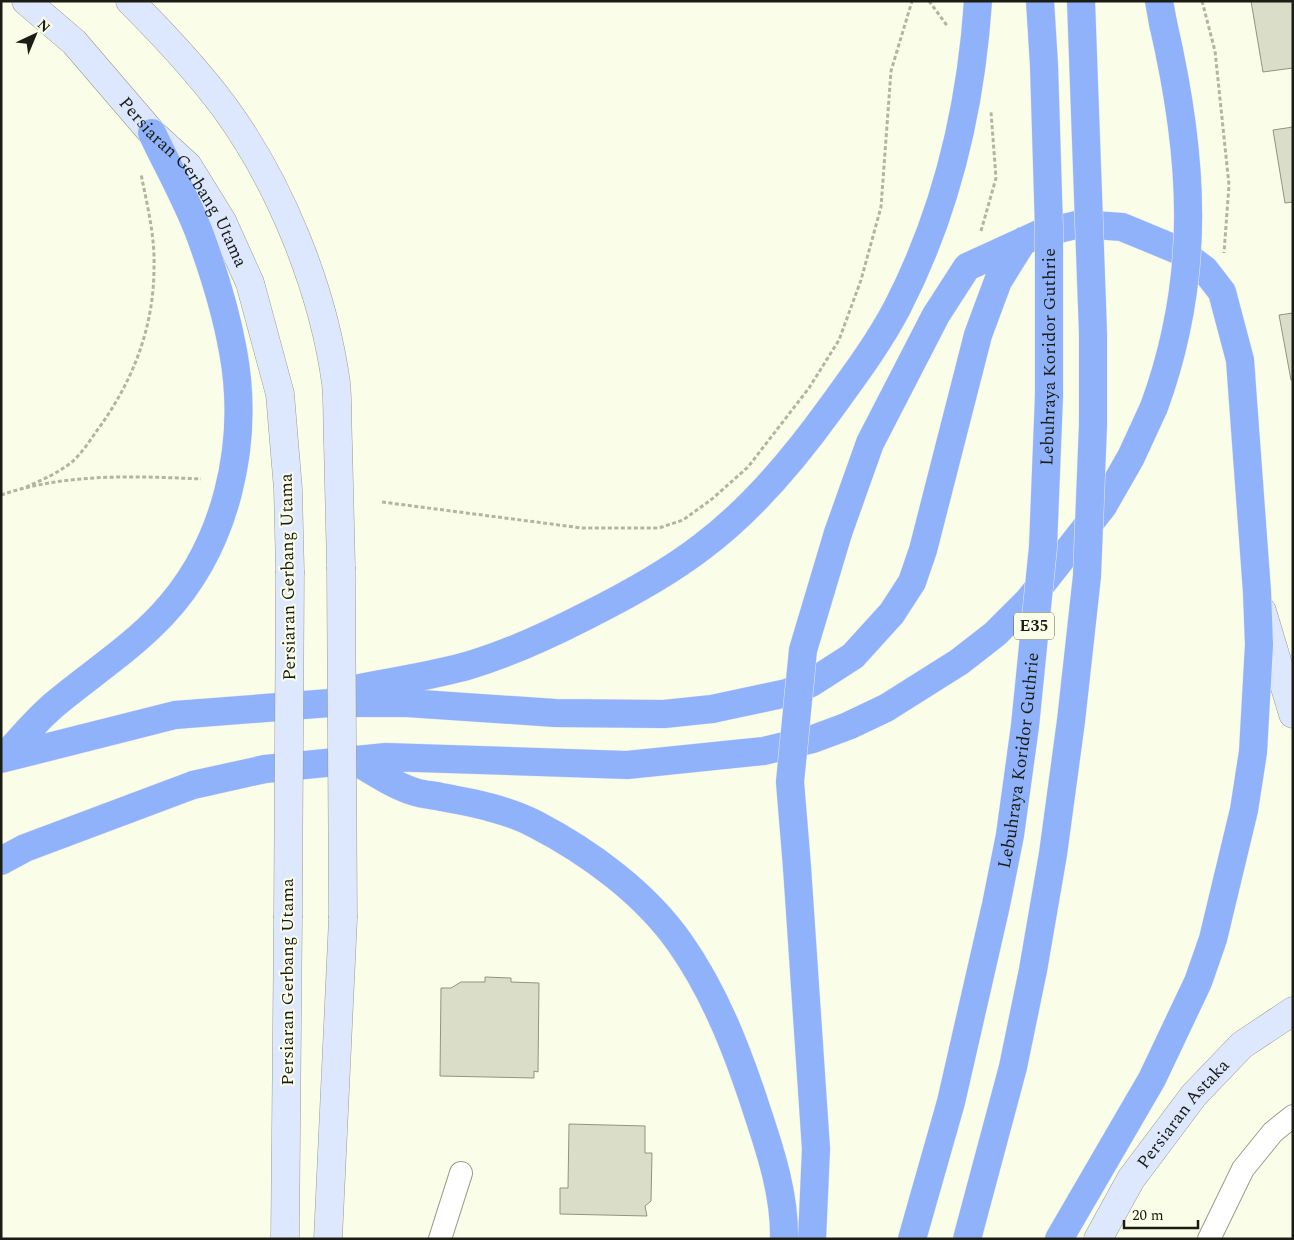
<svg xmlns="http://www.w3.org/2000/svg" width="1294" height="1240" viewBox="0 0 1294 1240" font-family="Spectral,serif">
<rect width="100%" height="100%" fill="#fafee9"/>
<!-- building -->
<path fill="#dadec9" stroke="#919481" d="M1251 1H1293V68L1263 72Z
M1293 127V202L1285 203 1273 130Z
M1293 313V380H1291L1279 315Z
M485 977 511 978V982L539 983 538 1072 534 1071V1078L440 1076 441 988H451L461 982H485Z
M569 1124 645 1126V1153H652L651 1201 645 1206 647 1216 560 1214V1188H568Z"/>
<g fill="none" stroke-linecap="round" stroke-linejoin="round">
<defs>
<path id="minor" d="M440 1239 461 1173
M1209 1239 1243 1169 1273 1132 1293 1116"/>
<g id="secondary">
<path id="s1" d="M26 1 74 42 152 133 188 166 222 221 250 283 280 394 288 489 290 571"/>
<path d="M130 1C164 35 197 70 225 108 281 185 323 289 336 383 338 402 337 423 338 443 339 484 340 526 341 567"/>
<path d="M1262 611 1293 714"/>
<path d="M285 1239 288 918"/>
<path d="M328 1239 343 918"/>
<path id="s2" d="M1098 1239 1131 1179 1194 1095 1242 1045 1293 1011"/>
</g>
<path id="motorway" d="M1159 1 1163 23
M838 533 870 443 936 315 967 267 1039 234 1080 224 1122 227 1180 251 1205 270 1222 292 1240 360 1257 592 1259 645 1253 752 1244 810 1213 939 1198 982 1152 1079 1059 1239
M346 694 355 689C393 681 433 676 470 665 510 653 549 635 586 616 626 596 667 574 703 546 752 509 794 459 830 409 854 376 878 344 897 308 946 213 971 107 978 1
M3 758C20 740 36 720 55 704 91 674 130 649 162 615 227 546 250 443 233 351 226 312 214 273 200 235 187 200 168 167 152 133
M1 759 175 715 330 703H407L555 713 664 714 712 709 787 693 811 683 853 656 892 613 912 582 923 550 978 335 998 281 1023 241
M352 759C372 771 393 785 415 792 424 795 433 795 441 797 473 803 506 809 535 824 589 852 645 893 680 943 716 994 739 1055 758 1114 771 1153 785 1196 784 1239
M1 861 25 848 193 785 265 769 386 757 627 765 764 751 813 739 848 726 886 708 959 662 995 634 1029 600 1103 506 1131 457 1154 407
M797 867 816 1149 812 1239"/>
</defs>
<!-- minor casing -->
<use href="#minor" stroke="#999d89" stroke-width="24"/>
<!-- secondary casing -->
<use href="#secondary" stroke="#999d89" stroke-width="29"/>
<!-- motorway casing -->
<use href="#motorway" stroke="#e8e8e8" stroke-width="29"/>
<!-- path -->
<path stroke="#b1b5a4" stroke-width="3" stroke-dasharray="4 2.5" stroke-linecap="butt" d="M929 1 948 27
M1202 1 1215 51 1229 185 1224 253
M981 231 996 178 991 112
M26 487C42 480 58 473 72 462 81 454 89 442 96 432 132 383 154 329 154 267 155 236 147 204 141 174
M1 495C65 473 135 476 201 479
M382 502 582 528H659L683 520 712 499 748 467 809 388 839 340 861 280 881 207 891 71 912 1"/>
<!-- minor -->
<use href="#minor" stroke="#fff" stroke-width="22"/>
<!-- secondary -->
<use href="#secondary" stroke="#dde8fe" stroke-width="28"/>
<!-- motorway -->
<use href="#motorway" stroke="#8fb2fa" stroke-width="28"/>
<defs>
<path id="secondary-bridge" d="M341 567 343 918
M288 918 290 571"/>
<g id="motorway-bridge">
<path d="M1154 407C1202 276 1194 157 1163 23"/>
<path d="M797 867 790 782 803 650 838 533"/>
<path id="s3" d="M912 1239 951 1102 996 905 1010 835 1025 726 1043 547 1049 396V228L1044 65 1040 1"/>
<path d="M967 1239 1013 1067 1033 970 1053 854 1071 721 1087 576 1093 425V333L1081 1"/>
</g>
</defs>
<!-- secondary-bridge casing -->
<use href="#secondary-bridge" stroke="#999d89" stroke-width="29" stroke-linecap="butt"/>
<!-- motorway-bridge casing -->
<use href="#motorway-bridge" stroke="#e8e8e8" stroke-width="29" stroke-linecap="butt"/>
<!-- secondary-bridge -->
<use href="#secondary-bridge" stroke="#dde8fe" stroke-width="28"/>
<!-- motorway-bridge -->
<use href="#motorway-bridge" stroke="#8fb2fa" stroke-width="28"/>
</g>
<g text-anchor="middle" dominant-baseline="central" stroke-width="4" stroke-linejoin="round" paint-order="stroke">
<!-- shield labels -->
<rect fill="#fafee9" stroke="#5e6055" stroke-width="1" x="1014" y="612.5" width="40" height="27" rx="4"/>
<g font-size="16" font-weight="bold" fill="#1b1d15">
<text x="1034" y="626">E35</text>
</g>
<!-- street labels -->
<g font-size="18" fill="#1b1d15" stroke="#fafee9">
<text stroke="none"><textPath href="#s1" startOffset="242">Persiaran Gerbang Utama</textPath></text>
<text stroke="none"><textPath href="#s3" startOffset="896">Lebuhraya Koridor Guthrie</textPath></text>
<text transform="translate(288 577) rotate(-91)">Persiaran Gerbang Utama</text>
<text stroke="none"><textPath href="#s3" startOffset="491">Lebuhraya Koridor Guthrie</textPath></text>
<text transform="translate(287 982) rotate(-90)">Persiaran Gerbang Utama</text>
<text stroke="none"><textPath href="#s2" startOffset="152">Persiaran Astaka</textPath></text>
</g>
</g>
<!-- border -->
<rect width="1294" height="1240" fill="none" stroke="#1b1d15" stroke-width="5"/>
<!-- north arrow -->
<g transform="translate(35 35) rotate(44)" stroke="#fafee9" stroke-width="4" paint-order="stroke">
<path d="M0-4L9 19L0 12L-9 19Z" fill="#1b1d15"/>
<text y="-8" font-size="14" font-weight="bold" text-anchor="middle" fill="#1b1d15">N</text>
</g>
<!-- scale -->
<path d="M1124 1220v8h74v-8" fill="none" stroke="#1b1d15" stroke-width="2.5"/>
<text x="1132" y="1220" font-size="15" fill="#1b1d15" stroke="#fafee9" stroke-width="4" paint-order="stroke">20 m</text>
</svg>
